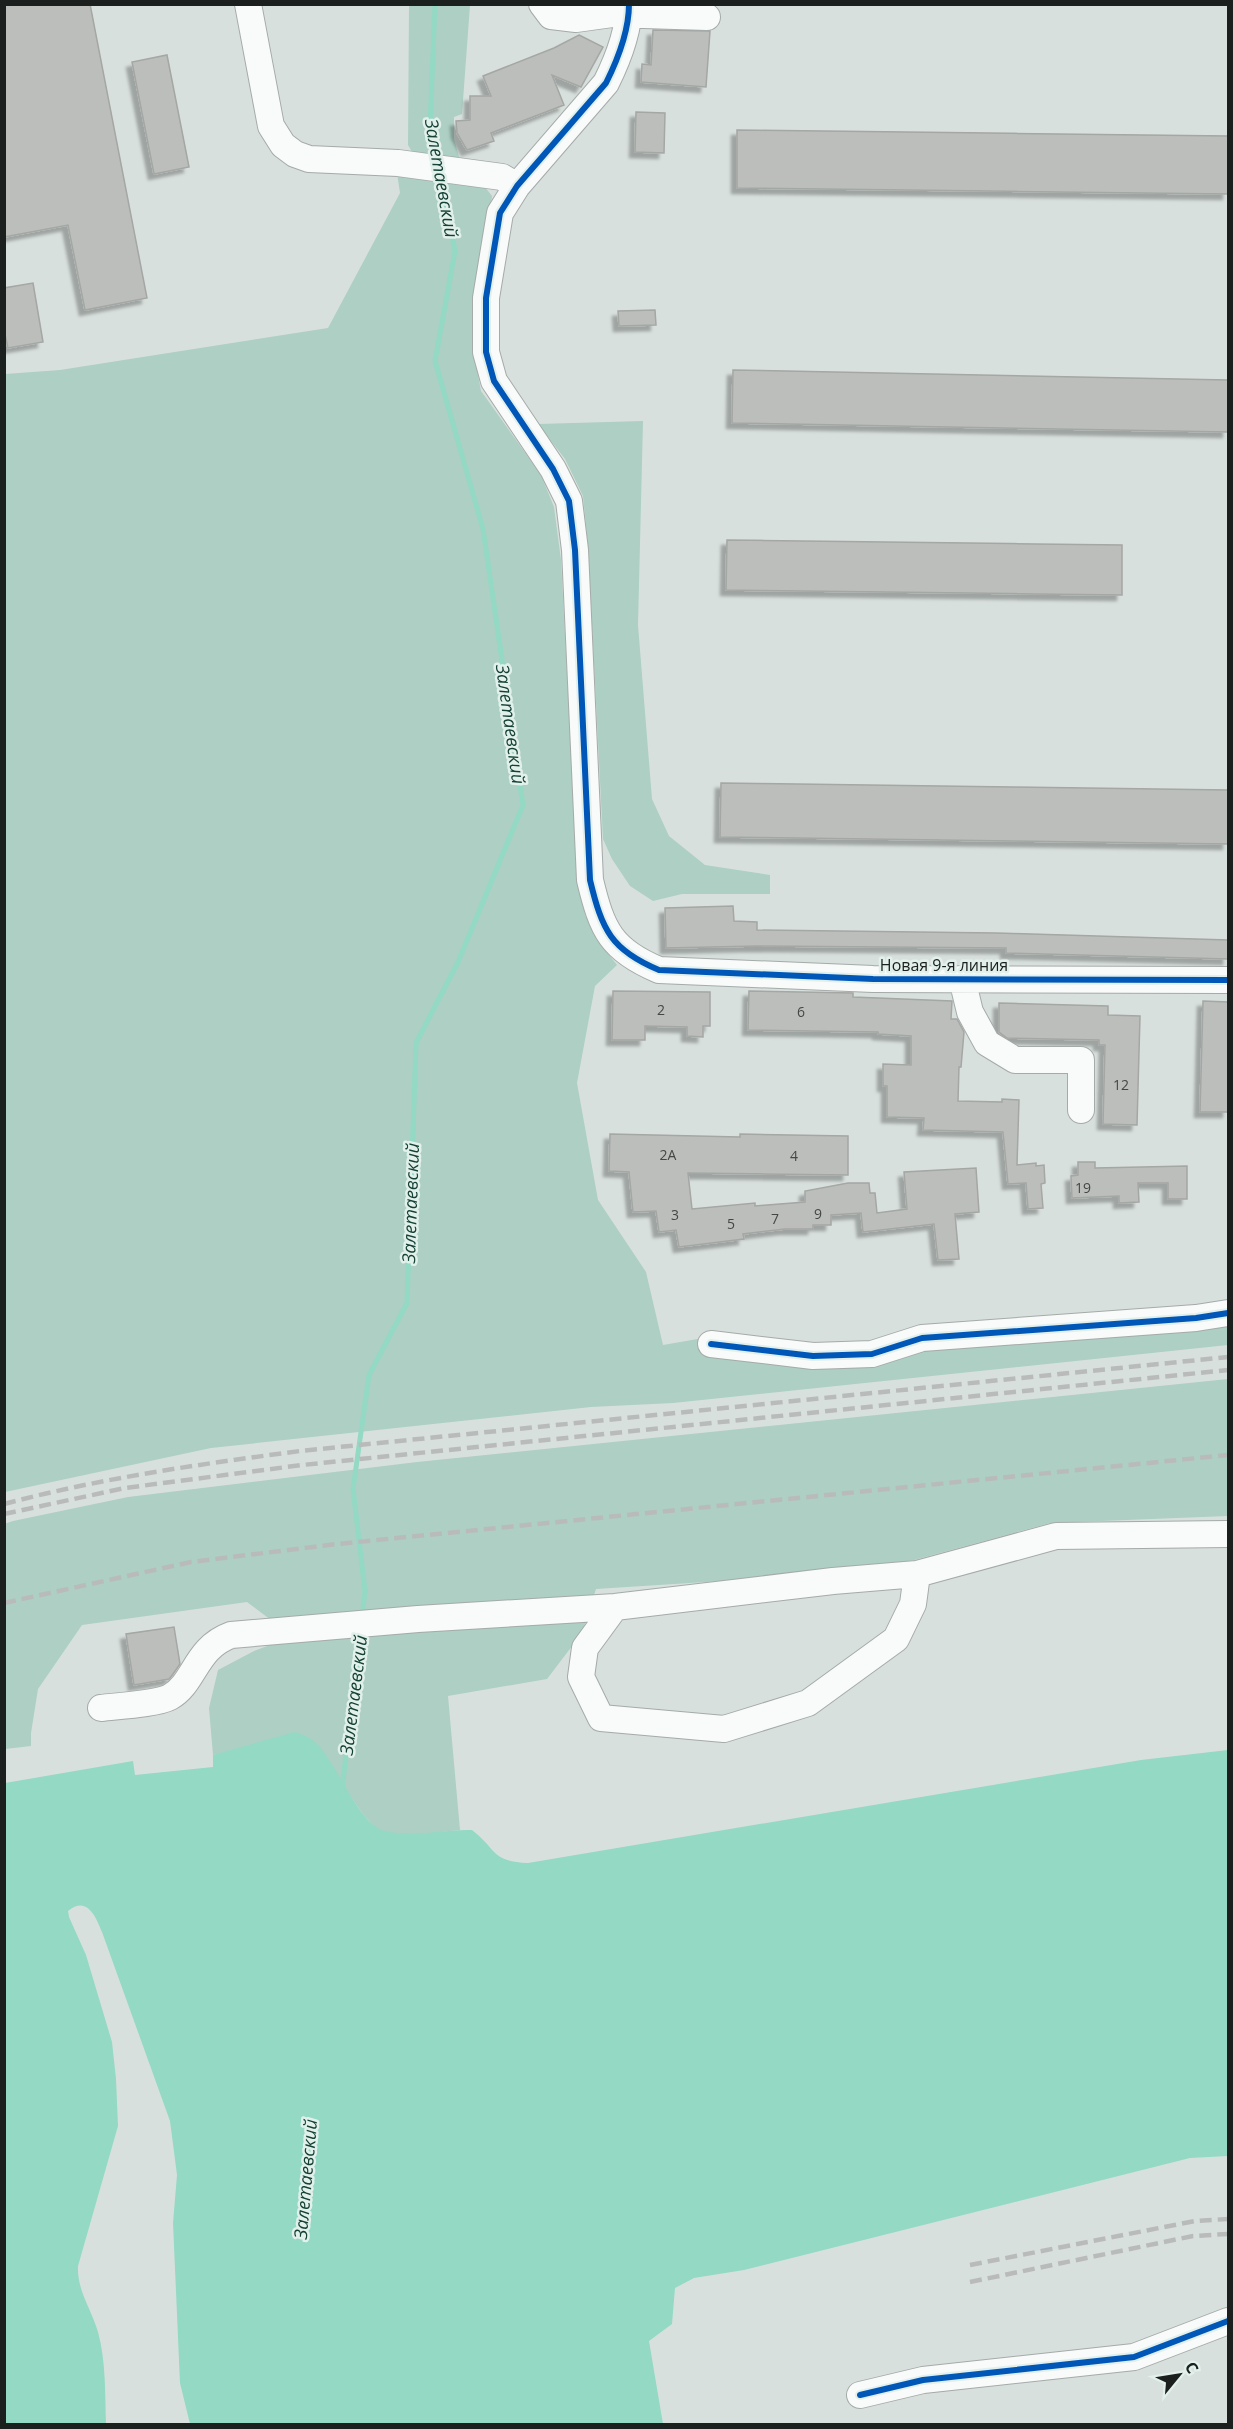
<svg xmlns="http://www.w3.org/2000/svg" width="1233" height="2429" viewBox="0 0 1233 2429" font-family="'Open Sans',sans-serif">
<defs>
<filter id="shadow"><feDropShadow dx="-5.5" dy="5.5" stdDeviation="1.5" flood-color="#0004"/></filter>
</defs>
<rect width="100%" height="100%" fill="#d8e0dd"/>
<!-- green -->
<path fill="#adcfc4" d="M409 5H470L462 114 454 117V139L461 164 415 157 408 145Z
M397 173 481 182 492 196 474 354 481 391 541 475 554 507 561 560 576 843 585 915 603 947 617 965 595 986 577 1083 598 1200 646 1272 663 1345 709 1337 773 1347 867 1342 917 1331 1012 1319 1195 1308 1228 1301V1345L673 1403 591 1407 211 1448 5 1492V374L60 370 328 328 400 193Z
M643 421 638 625 652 799 669 836 705 865 770 875V894H682L653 901 630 886 612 859 603 839 588 545 583 496 565 459 538 424Z
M1228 1379V1516L1050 1523 914 1560 830 1574 596 1589 582 1633 547 1679 448 1696 460 1830C437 1832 397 1840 377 1828 363 1820 336 1773 327 1757L236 1750 213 1755 209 1708 218 1670 254 1651 275 1643V1623L247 1602 82 1625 38 1689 31 1733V1746L5 1749 4 1524 13 1521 128 1497 417 1462Z"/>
<!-- water -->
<path fill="#93d9c4" d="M295 1732C300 1734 307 1736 311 1739 336 1756 356 1824 385 1831 414 1838 443 1829 472 1830 498 1850 490 1861 528 1863L1141 1760 1228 1750V2156L1190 2158 744 2270 694 2278 675 2288 672 2324 649 2341 663 2424H190L180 2383 173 2223 177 2175 170 2121 102 1932C96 1917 87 1895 68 1911L69 1917 86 1955 112 2042 116 2079 118 2126 78 2266C77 2291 91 2308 98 2332 106 2361 105 2394 106 2424H5V1783L133 1761 135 1775 213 1767V1755Z"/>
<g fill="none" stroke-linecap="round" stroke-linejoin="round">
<!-- stream -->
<path stroke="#93d9c4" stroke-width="5" d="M435 4 430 127 437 162
M362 1617 365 1591 353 1489 369 1375 407 1303 416 1043 458 962 523 805 483 529 435 361 455 251 440 177
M342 1790 360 1632"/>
</g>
<!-- building -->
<path fill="#bcbebc" stroke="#a5a7a4" stroke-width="1.5" filter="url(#shadow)" d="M4 4H90L147 298 85 310 68 225 4 237Z
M653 30 710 31 706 87 641 82 642 64 651 65Z
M579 35 603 47 581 87 552 75 564 105 491 133 494 141 467 150 457 133 456 121 470 120V96H491L483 76 554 48Z
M167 55 189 167 154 174 132 62Z
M636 112 665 113 664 153 635 152Z
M737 130 1228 136V194L737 188Z
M33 283 43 342 8 348 4 330V288Z
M655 310 656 325 619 326 618 311Z
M733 370 1228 380V432L732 423Z
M727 540 1122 545V595L726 590Z
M721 783 1228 790V844L720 837Z
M733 906 734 921 757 922V930L996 933 1228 940V959L1006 953V948L757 946 666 948 665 908Z
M613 991 710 992V1026H703V1037L687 1036V1027L645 1026V1040H612Z
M749 991 853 993V997L952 1001 951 1019H957L964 1032 961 1067H959L958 1101 1002 1102V1099L1019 1100 1017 1165 1036 1163V1166L1044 1165 1045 1183 1041 1184 1043 1208 1028 1209 1026 1183 1008 1184 1003 1132 923 1130 924 1118 887 1117V1086H883V1064L911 1065V1036L878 1034V1032L748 1030Z
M1203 1001 1228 1002V1112H1200Z
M999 1003 1108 1006V1015L1140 1016 1137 1125 1103 1124 1105 1045H1099V1040L1007 1038 999 1032Z
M610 1134 740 1137V1134L848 1136V1175L688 1173 692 1209 755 1203V1206L805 1202V1191L848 1183H869L870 1193H875L877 1213 907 1209 904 1172 976 1168 979 1212 955 1214 959 1259 938 1260 934 1224 863 1232 861 1213 831 1215V1225H813V1229H785L743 1234 744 1239 679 1247 676 1230 659 1232 656 1211 633 1212 629 1172 609 1171Z
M1078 1162H1095V1168L1187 1166V1199H1168V1183H1138L1139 1202 1119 1203V1196L1072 1198 1071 1176 1078 1175Z
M174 1627 180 1664 173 1674 169 1679 134 1685 126 1634Z"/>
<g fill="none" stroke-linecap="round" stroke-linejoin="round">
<defs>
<path id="minor" d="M248 4 271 126 283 145 295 154 309 159 398 163 502 177 517 186
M542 4 551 16 576 19 612 14 707 17
M629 4C629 30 617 61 606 83L517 186 500 213 486 298V352L494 381 553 469 569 501 575 550 590 880C602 930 611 950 659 970L873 979 1228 980
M962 979 970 1012 987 1043 1015 1060H1081V1110
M711 1344 813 1356 872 1354 922 1338 1196 1318 1228 1313
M615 1607 585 1648 581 1677 601 1718 724 1729 808 1703 896 1639 913 1604 917 1574
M101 1708C117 1706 157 1704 170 1697 195 1683 195 1648 231 1635L418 1619 615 1607 833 1581 917 1574 1056 1536 1228 1534
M860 2395 923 2380 1134 2357 1228 2321"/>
</defs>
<!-- minor casing -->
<use href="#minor" stroke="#a4aba8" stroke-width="28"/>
<!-- minor -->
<use href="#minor" stroke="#f9fafa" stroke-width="26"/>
<!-- rail -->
<path stroke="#b9bbbb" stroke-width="4.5" stroke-dasharray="12 6" stroke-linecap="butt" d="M4 1504C101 1478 201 1464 300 1451L1228 1357
M4 1514 125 1488 302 1465 1228 1370
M4 1603 191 1562 337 1544 1228 1455
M970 2265 1195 2221 1228 2219
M970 2282 1193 2236 1228 2234"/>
<defs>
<path id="cycleway" d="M629 4C629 30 617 61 606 83L517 186 500 213 486 298V352L494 381 553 469 569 501 575 550 590 880C602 930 611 950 659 970L873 979 1228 980
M711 1344 813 1356 872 1354 922 1338 1196 1318 1228 1313
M860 2395 923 2380 1134 2357 1228 2321"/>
</defs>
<!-- cycleway casing -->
<use href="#cycleway" stroke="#e2f0eb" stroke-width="10"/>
<!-- cycleway -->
<use href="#cycleway" stroke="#0057b8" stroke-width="6"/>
</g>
<g text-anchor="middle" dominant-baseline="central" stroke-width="5" stroke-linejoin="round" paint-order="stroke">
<!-- number labels -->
<g font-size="14" fill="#434846">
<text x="661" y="1009">2</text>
<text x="801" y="1011">6</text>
<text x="1121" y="1084">12</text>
<text x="668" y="1154">2А</text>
<text x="794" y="1155">4</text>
<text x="1083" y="1187">19</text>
<text x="818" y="1213">9</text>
<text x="675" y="1214">3</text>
<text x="775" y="1218">7</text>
<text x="731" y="1223">5</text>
</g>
<!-- street labels -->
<g font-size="16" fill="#1b201f" stroke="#e2f0eb">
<text x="944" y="965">Новая 9-я линия</text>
</g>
<!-- water labels -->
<g font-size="18" font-style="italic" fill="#154135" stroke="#e2f0eb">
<text transform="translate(442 178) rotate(80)">Залетаевский</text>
<text transform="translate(511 724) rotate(82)">Залетаевский</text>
<text transform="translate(410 1203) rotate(-88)">Залетаевский</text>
<text transform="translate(353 1695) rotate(-83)">Залетаевский</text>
<text transform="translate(305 2179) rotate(-85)">Залетаевский</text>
</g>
</g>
<!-- border -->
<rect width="1233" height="2429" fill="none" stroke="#1b201f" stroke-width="12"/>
<!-- north arrow -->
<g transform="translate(1179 2375) rotate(60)" stroke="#e2f0eb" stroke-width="4.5" paint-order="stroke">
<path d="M0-4.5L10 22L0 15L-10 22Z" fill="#1b201f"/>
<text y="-9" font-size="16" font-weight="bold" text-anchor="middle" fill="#1b201f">С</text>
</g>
</svg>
